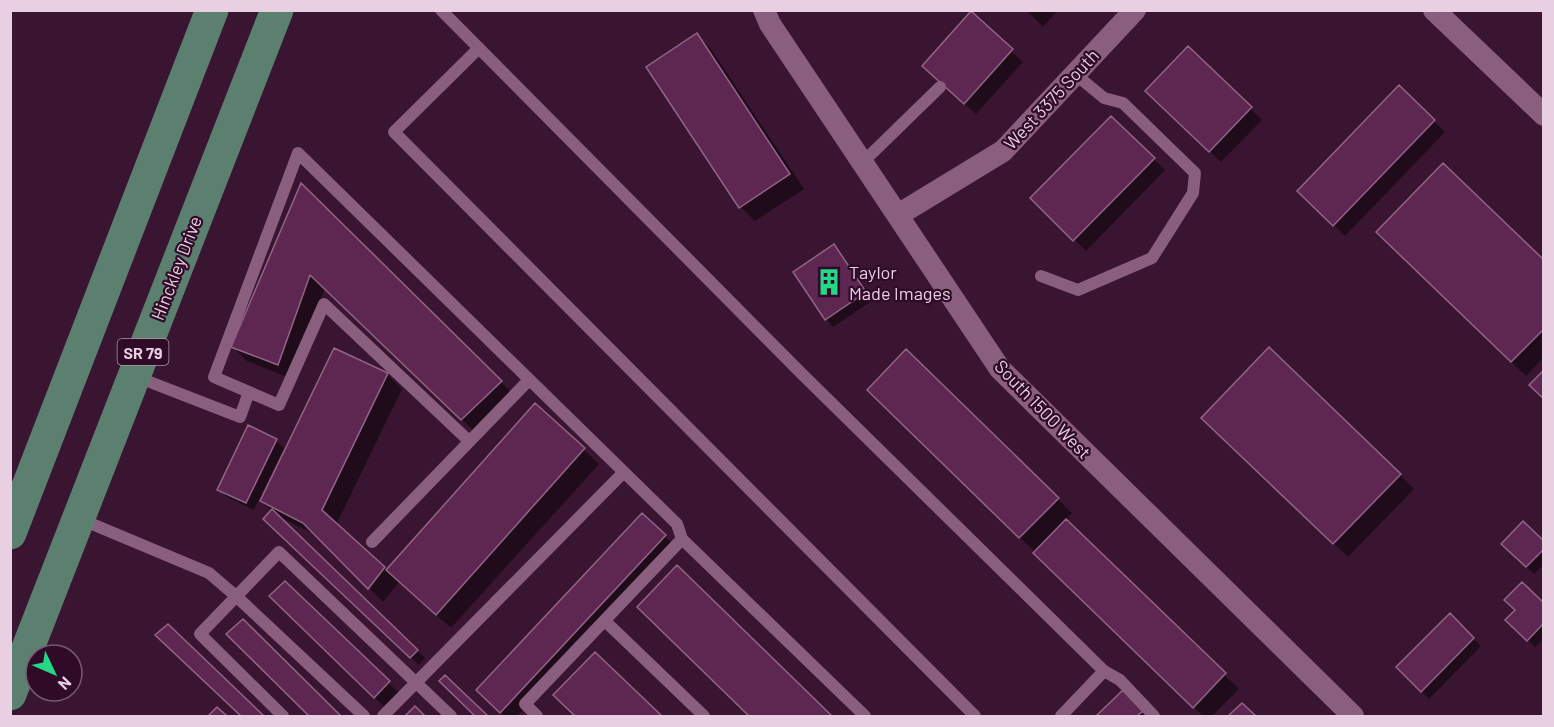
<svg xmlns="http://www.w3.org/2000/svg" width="1554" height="727" viewBox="0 0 1554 727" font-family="Barlow,sans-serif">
<rect width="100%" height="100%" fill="#3a1532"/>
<!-- shadow -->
<path fill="#0007" d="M1026 10H1058L1043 27Z
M971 14 1023 62 976 114 935 77Z
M697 35 711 49 804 189 755 221 741 207Z
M1188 48 1262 120 1221 162 1147 91Z
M1399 88 1445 132 1345 236 1299 191Z
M1111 118 1165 170 1086 251 1032 198Z
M302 186 515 396 476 433 325 287 292 379 247 361 233 347Z
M1378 232 1544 262V357L1526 376Z
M834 246 841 254 873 300 833 327 826 319Z
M906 351 1072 513 1065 520 1239 689 1212 716H1203L869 390Z
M387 374 402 389 336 525 387 571 535 405 599 464 451 628 399 582 383 602 318 536 280 517 425 658 419 665 265 519 272 511 262 501Z
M1217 432 1400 475 1414 489 1348 557Z
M276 441 284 448 254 510 227 497 219 489Z
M642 515 676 547 517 716H505L478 690Z
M1544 543V564L1534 574 1503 544Z
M678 568 830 716H751L639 607Z
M285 583 400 694 386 708 271 596Z
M1544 605V639L1535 647 1507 620Z
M1450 615 1481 646 1429 699 1398 667Z
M595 654 660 716H577L569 709Z
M1123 692 1147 716H1098Z"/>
<!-- building -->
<path fill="#5d2751" stroke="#926586" stroke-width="1.5" d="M971 11 1013 49 964 104 922 66Z
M697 33 790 174 739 208 646 67Z
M1188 46 1252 107 1209 152 1145 91Z
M1399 85 1435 120 1333 226 1297 191Z
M1111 116 1155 158 1073 241 1030 198Z
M1443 163 1544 260V329L1511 362 1376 232Z
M301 183 502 381 461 420 310 275 278 365 231 347Z
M834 244 866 292 825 320 793 272Z
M1269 347 1401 474 1333 544 1201 418Z
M334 348 388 373 322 510 385 567 368 589 303 523 260 501Z
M906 349 1059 498 1019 538 867 390Z
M1544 370V399L1529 385Z
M535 403 585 448 436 615 386 570Z
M248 425 277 439 246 503 217 490Z
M272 509 418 650 410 658 263 519Z
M642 513 666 535 500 713 476 690Z
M1066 519 1226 673 1193 708 1033 553Z
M1523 521 1544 541V549L1526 567 1501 544Z
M677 565 832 716H749L637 607Z
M285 581 390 681 374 698 269 596Z
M1522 582 1544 603V623L1527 641 1505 620 1515 610 1504 600Z
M1450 613 1474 638 1421 692 1396 667Z
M243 619 341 716H309L226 634Z
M168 624 264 716H241L155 635Z
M595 652 662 716H575L553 695Z
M445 675 488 716H475L439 681Z
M1123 690 1143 711 1137 716H1096Z
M1242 703 1256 716H1228Z
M415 706 425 716H405Z
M217 707 227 716H208Z"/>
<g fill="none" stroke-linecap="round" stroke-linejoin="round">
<!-- service -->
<path stroke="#8a5e7e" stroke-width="12" d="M441 10 802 374 1104 671 1061 716
M479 48 394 132 975 716
M862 163 940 87
M1041 276 1078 290 1152 258 1193 193 1195 173 1123 103 1104 98 1075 74
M137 377 240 417 249 392
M469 441 324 304 279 405 214 377 298 153 677 524 682 539 865 716
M80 519 209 573 237 597 364 716
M372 542 529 380
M605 621 704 716
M1104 671 1120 680 1154 716
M283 716 200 634 279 552 451 716
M383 716 623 473
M537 716 525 704 682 539"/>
<!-- minor -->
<path stroke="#8a5e7e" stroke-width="22" d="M764 10 770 24 1000 369 1353 716
M1434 10 1544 115
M898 215 1003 151 1135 10"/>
<!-- primary -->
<path stroke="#5c8070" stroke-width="33" d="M10 533 212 10
M10 694 277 10"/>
</g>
<!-- icons -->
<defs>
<symbol id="building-bare" viewBox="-9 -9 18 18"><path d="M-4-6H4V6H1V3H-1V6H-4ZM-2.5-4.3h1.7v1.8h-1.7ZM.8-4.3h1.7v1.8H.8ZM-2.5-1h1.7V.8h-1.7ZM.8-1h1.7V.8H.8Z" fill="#24d886" stroke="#2f0b28" stroke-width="2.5" paint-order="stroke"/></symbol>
</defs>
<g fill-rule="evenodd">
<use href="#building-bare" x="810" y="263" width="38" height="38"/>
</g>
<g text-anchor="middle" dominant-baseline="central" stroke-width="4.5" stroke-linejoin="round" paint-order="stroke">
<!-- shield labels -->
<rect fill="#2f0b28" stroke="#b094aa" stroke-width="1.5" x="117.5" y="339" width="51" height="26" rx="4.5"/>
<g font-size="16" font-weight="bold" fill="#e8cfe1">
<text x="143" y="352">SR 79</text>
</g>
<!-- street labels -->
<g font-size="18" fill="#e8cfe1" stroke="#2f0b28">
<text transform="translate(1051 99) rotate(-47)">West 3375 South</text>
<text transform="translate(176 268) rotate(-69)">Hinckley Drive</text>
<text transform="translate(1043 409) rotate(46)">South 1500 West</text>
</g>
<!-- poi labels -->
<g font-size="18" fill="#e8cfe1" stroke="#2f0b28" text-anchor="start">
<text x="849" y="272">Taylor<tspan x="849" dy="21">Made Images</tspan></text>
</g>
</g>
<!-- border -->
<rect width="1554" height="727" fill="none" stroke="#e8cfe1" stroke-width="24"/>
<!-- north arrow -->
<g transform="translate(54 673) rotate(134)"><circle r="28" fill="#2f0b28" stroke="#795972" stroke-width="1.5"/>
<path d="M0-4.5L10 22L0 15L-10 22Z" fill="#24d886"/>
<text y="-9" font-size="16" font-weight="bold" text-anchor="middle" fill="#e8cfe1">N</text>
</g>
</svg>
